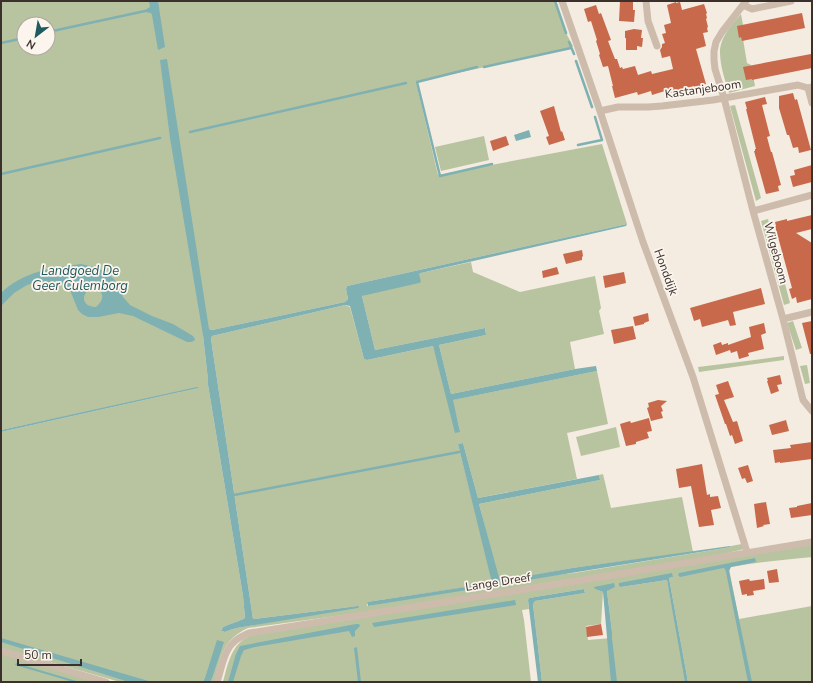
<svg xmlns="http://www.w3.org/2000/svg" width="813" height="683" viewBox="0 0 813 683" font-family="'Nunito Sans',sans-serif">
<rect width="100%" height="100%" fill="#f4ebe1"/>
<!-- green -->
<path fill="#b8c4a0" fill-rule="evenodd" d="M1 1H556L566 33 573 46 571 48 416 82 438 175 602 144 627 224 347 286 346 289 348 299 345 302 212 330 209 329 203 335 208 380V385L243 596 245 618C240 621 229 624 223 627L221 631 225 632 230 630 237 628 358 606 253 619 211 339 212 336 345 305 350 307 364 359 367 360 433 346 460 431 452 400 597 371 608 424 567 433 577 479 478 498 463 443 458 444 493 583 499 581 479 504 600 480 599 475 603 474 611 508 682 497 693 552 572 568 509 580 574 573 731 547V546L742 544 744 549 715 556 358 613 248 628C222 640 221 657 214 682H120L1 648V432L198 388 1 430ZM24 24H48V48H24ZM475 586 368 606H367V602Z
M741 14 745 36 743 39 747 63 751 65 755 86 729 93C725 80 720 66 720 52 720 38 732 24 741 14Z
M735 105 761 198 756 201 730 106Z
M484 136 489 160 441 171 435 147Z
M768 219 790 303 784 305 761 221Z
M471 262 473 272 520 292 595 276 601 308 599 311 604 334 570 342 575 369 451 394 439 345 486 335 485 328 375 350 362 296 419 276V274L421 273Z
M793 321 802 348 796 350 787 323Z
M784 356V360L699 372 698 367 739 362Z
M807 365 810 383 805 384 800 366Z
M616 427 620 447 581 456 576 437Z
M812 545V557C785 560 758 562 731 567L729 569 739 619 812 606V682H688L669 578 673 577 645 579 619 584 621 587 667 580 687 682H542L533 604 535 601 585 593 584 589 529 598 528 600 529 609 522 610 524 620 531 682H223C228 664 231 644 250 636ZM595 589 608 590 607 591 612 632V638L588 640 586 626 601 624 603 592Z
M1 651 100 682H1Z"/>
<!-- water -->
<path fill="#7fb0b2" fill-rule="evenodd" d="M149 1H158L165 47 158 50 152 15 151 13 145 12V10L150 7Z
M167 59 209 329 212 330 345 302 348 299 346 289 347 286 627 224 626 226 421 273 419 274 421 282 419 283 362 296 375 350 485 328 486 335 439 345 451 394 575 369 596 366 597 371 453 400 460 432 455 433 433 346 367 360 364 359 350 306 345 305 212 336 211 339 253 619 358 606 359 607 358 608 237 628 230 630 225 632 221 631 223 627C229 624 240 621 245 618L243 596 208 385V380L203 335 170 138 160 60Z
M529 130 531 137 516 141 514 135Z
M81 264 94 267 105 272 114 279 120 289 123 297 130 305 152 316 173 324 193 336 195 339 194 341 191 342H187L133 316 119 313 98 317H88L82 314 78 310 70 290 65 286 56 282H38L27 285 14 293 1 306V293C24 271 52 268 81 264ZM91 288C104 289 106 299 96 307 82 307 80 295 91 288Z
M197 387 199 388H198L1 432V430Z
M463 443 478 498 599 475 600 480 479 504 500 581 572 568 730 546 731 547 368 606 367 602 492 583 458 444Z
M755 558 756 562 731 567 729 571 752 682H748L726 572 725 569 723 568 680 577 678 575 679 573Z
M672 573 673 577 669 578 688 682H685L667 580 621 587 619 586V583Z
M614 583 615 587 607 591 612 632V638L617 682H611L603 592 595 589 594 587Z
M584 589 585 593 535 601 533 604 542 682H538L528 600 529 598Z
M515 600 516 605 374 627 372 623Z
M356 624H359L360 626 355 631V636L352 637 349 631 255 647 244 650 241 656 233 682H228L236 654 240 646Z
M1 638 152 682H129L1 642Z
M217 640 224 642 212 678 210 682H203L205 678Z
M357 647 361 682H358L354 648Z
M16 663 80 682H73L15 665Z"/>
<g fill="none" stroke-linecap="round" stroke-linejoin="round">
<!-- stream -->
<path stroke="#7fb0b2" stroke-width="2.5" d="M555 1 566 33
M48 32 145 11
M569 42 574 54
M1 43 24 38
M576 61 592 107
M477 67 417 82 440 176 492 164
M484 67 571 48
M190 132 406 83
M578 145 602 140 595 117
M1 174 160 138
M234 495 459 452"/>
</g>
<!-- building -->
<path fill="#c8694b" d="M620 1H633V10H635L634 22 619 21Z
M676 2V3L680 2 682 10 704 4 707 13 706 14 707 18 706 19 708 27 707 28 708 32 703 33 706 46 696 49 706 84 694 88V86L675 91V92L666 94 665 91 652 95 651 91 638 95 637 92 615 98 612 86H613L608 66 603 67 599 55 600 54 596 41 597 40 591 21 588 22 584 9 596 5 599 14 601 13 611 40 608 41 615 59H617L620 68 622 67 623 69 635 66 638 75 651 71 652 74 673 69 670 56 662 58 660 50 662 47V44L665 43 662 34 666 33 664 25 671 23 667 5Z
M802 13 805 28 742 41 741 37 739 38 737 26Z
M634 29 642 30 641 38H643L642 47 637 46V50H626V38H625V31Z
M811 54 812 68 752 80V79L746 80 743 67Z
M793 93 795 100 797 99 811 150 799 153 798 147 793 148 789 135H787L779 108V96Z
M765 97 767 104 762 105 770 136 767 137 771 152H772L781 185 778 186 779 191 766 194 754 151H755V149H756L746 109H747L745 102Z
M554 106 561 132 562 131 565 140 549 145 546 137 549 136 540 111Z
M506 136 509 145 493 151 490 141Z
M812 165V182L793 187 790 176 795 175 794 170Z
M812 215V229L796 233 812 243V299L797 303 796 297 792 299 789 289 792 288 775 226H776L775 222 787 219V221Z
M582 250 583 256 582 257V260L566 264 563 254Z
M557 267 559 274 543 278 542 271Z
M624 272 626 283 605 288 603 276Z
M761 288 765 304 733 312 736 325 730 326 728 320 702 327 700 319 694 321 690 308Z
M648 313 649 321 644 323V324L635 326 633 317Z
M812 321V354H810L802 323Z
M764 323 766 333 761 335 764 349 748 353 749 356 739 359 737 351 731 353 730 350 716 355 713 345 721 342 722 345 728 343V345L751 337 749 327Z
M633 326 636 339 614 344 611 330Z
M780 375 782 384 777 385 779 391 771 394 767 381H768L767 378Z
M728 381 734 397 724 400 733 422 737 421 743 441 735 444 732 435 730 436 726 424H725L715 395 719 394 716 385Z
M658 400 667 401 661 406 663 411 661 412 663 418 651 421 647 408 649 407 648 403Z
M649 418 652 431 647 432 649 438 636 442V444L626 446 620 424 630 421 631 423Z
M786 420 789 431 772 435 769 425Z
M812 442V459L780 463V462L775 463 773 450 791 448 790 445Z
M702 464 707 495 710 494V497L718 496 721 508 711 510 714 525 699 527 691 486 679 488 676 469Z
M748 465 753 481 747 483 745 478 742 479 738 468Z
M766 502 770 524 763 525 764 526 757 528 754 504Z
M812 503V515L791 518 789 508 797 507V506Z
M777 569 779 582 769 583 767 571Z
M749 579 750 581 764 579 765 589 753 591 754 595 747 596V594L742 595 739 581Z
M601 624 603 635 587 637 586 627Z"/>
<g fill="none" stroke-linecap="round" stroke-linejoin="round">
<!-- minor -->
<path stroke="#cdbbac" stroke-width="7" d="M562 1 600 111 643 242 693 377 747 552
M646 1 648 21 657 46
M746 1 722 32 716 42 714 51V60L715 69 724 98 753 211 783 319 803 400 812 411
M743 5 752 9 791 1
M808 88 812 103
M600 111 618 107H648L662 106 713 100 798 85 808 88 812 87
M753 211 812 195
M783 319 812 312
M1 651 106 682
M217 682C221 670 224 651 233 643 237 638 243 636 249 633L571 582 812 542"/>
</g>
<g text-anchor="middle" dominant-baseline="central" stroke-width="3.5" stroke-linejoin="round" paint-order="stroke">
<!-- street labels -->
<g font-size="12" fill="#3b302b" stroke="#fbf5ee">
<text transform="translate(703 89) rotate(-8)">Kastanjeboom</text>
<text transform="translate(776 253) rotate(75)">Wilgeboom</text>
<text transform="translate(666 272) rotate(70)">Honddijk</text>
<text transform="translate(498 582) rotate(-9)">Lange Dreef</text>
</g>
<!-- water labels -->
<g font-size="13" font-style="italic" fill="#1f5a5e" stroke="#fbf5ee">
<text x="80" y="271">Landgoed De<tspan x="80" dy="15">Geer Culemborg</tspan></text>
</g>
</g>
<!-- border -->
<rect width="813" height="683" fill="none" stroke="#3b302b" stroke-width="4"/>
<!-- north arrow -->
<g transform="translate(36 36) rotate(211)"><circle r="19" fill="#fbf5ee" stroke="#aea6a0"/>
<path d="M0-3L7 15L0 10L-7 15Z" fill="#1f5a5e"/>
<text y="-6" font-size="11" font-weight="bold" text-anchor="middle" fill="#3b302b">N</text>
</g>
<!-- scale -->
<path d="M18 659v6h63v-6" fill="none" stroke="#3b302b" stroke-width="2"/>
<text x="24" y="659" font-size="12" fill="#3b302b" stroke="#fbf5ee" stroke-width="3" paint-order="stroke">50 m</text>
</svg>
